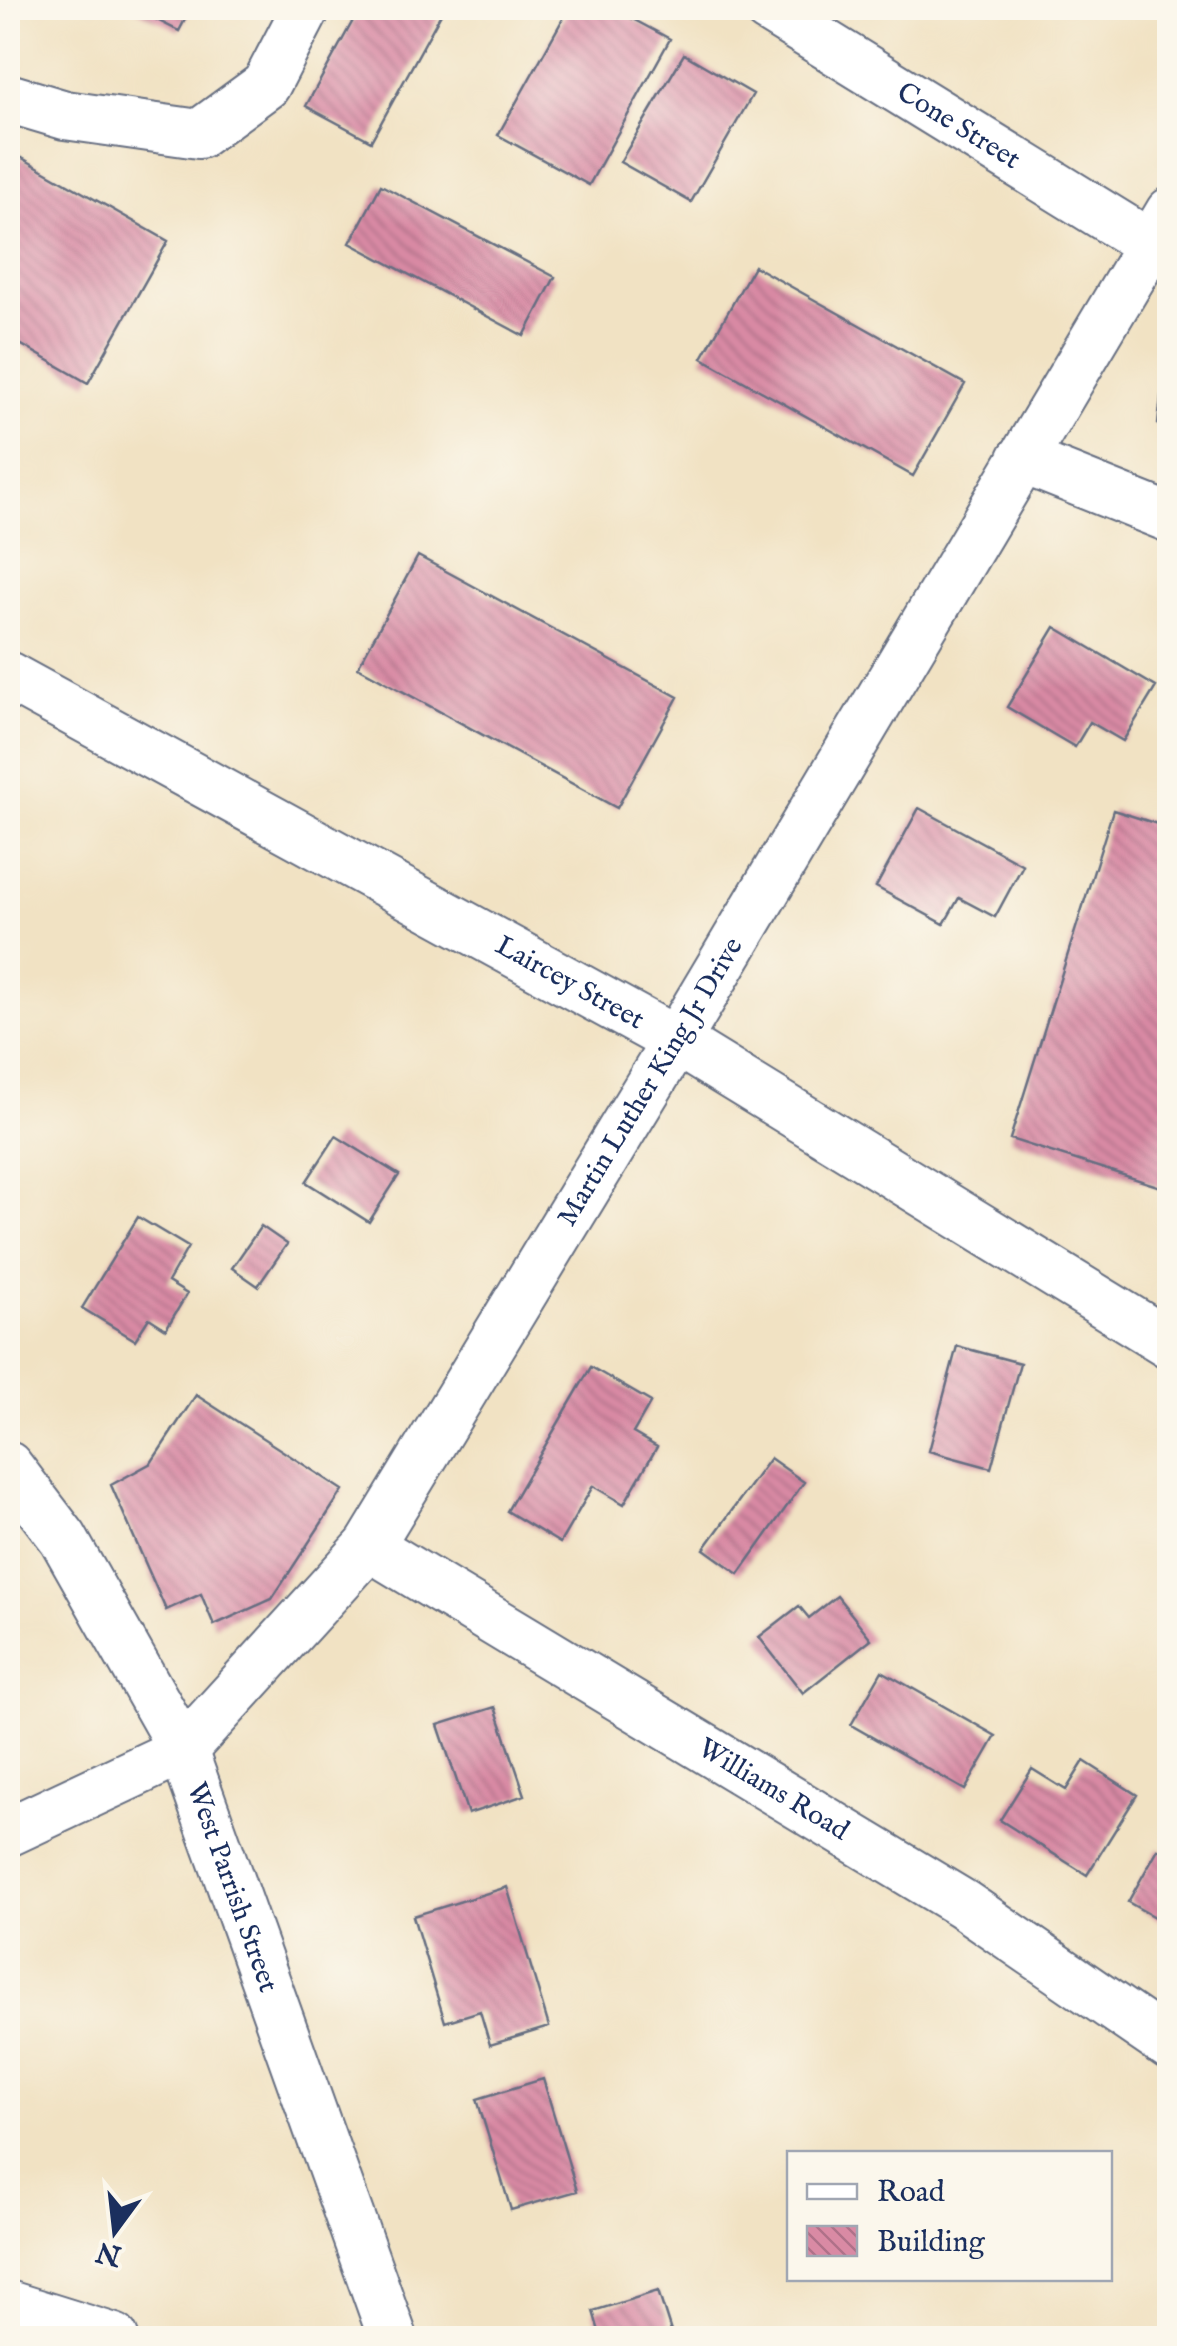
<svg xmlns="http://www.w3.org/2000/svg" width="1177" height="2346" viewBox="0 0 1177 2346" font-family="'IM FELL English',serif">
<defs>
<pattern id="building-back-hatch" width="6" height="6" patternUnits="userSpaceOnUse" patternTransform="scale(2.5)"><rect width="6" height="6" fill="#d98aa4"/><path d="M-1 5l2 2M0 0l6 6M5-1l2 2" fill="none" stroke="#af7189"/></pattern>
</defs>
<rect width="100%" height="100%" fill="#fbf7ec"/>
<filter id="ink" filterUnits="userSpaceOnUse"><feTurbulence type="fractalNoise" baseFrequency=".01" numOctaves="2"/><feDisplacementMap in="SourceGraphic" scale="20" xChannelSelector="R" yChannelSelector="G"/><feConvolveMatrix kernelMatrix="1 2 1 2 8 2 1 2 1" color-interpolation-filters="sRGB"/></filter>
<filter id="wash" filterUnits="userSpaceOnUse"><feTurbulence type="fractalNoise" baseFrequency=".0048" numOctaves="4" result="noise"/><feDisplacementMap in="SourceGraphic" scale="40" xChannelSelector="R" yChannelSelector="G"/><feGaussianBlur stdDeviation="2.25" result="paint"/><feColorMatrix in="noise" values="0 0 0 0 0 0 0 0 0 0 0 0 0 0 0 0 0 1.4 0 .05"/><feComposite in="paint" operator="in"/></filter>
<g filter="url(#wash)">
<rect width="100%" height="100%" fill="#f1e2c3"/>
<g id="blocks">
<!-- building -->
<path fill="url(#building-back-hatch)" d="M133 8H191L179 31Z
M360 8H444L371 141 306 106Z
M569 8H612L670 39 589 185 498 135Z
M684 54 753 94 691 202 620 162Z
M8 150 168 241 88 383 8 337Z
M381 185 555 277 524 336 350 243Z
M754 266 965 384 913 476 702 358Z
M1161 396 1170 397V431L1158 425Z
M418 556 678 697 617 808 358 667Z
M1055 627 1156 687 1123 741 1090 722 1075 747 1007 707Z
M919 808 1023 865 995 917 959 898 944 924 876 887Z
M1113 810 1170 828V1190L1010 1139Z
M336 1136 399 1175 369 1222 306 1182Z
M138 1217 188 1247 168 1282 187 1294 166 1329 149 1318 135 1340 82 1308Z
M261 1226 287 1244 258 1286 232 1268Z
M957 1346 1020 1363 991 1468 929 1451Z
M591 1367 651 1402 633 1433 657 1447 624 1504 593 1486 560 1543 507 1511Z
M196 1395 343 1490 272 1599 214 1625 201 1594 166 1610 111 1485 151 1463Z
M770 1458 804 1482 739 1574 704 1549Z
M837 1596 871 1639 803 1693 759 1637 799 1606 809 1618Z
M882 1671 996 1736 965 1790 851 1725Z
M495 1707 525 1795 468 1814 438 1725Z
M1084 1761 1137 1795 1087 1875 1000 1820 1032 1769 1066 1790Z
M1158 1849 1170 1856V1926L1128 1902Z
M507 1887 549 2027 490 2045 480 2011 445 2022 413 1916Z
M543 2079 577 2191 511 2210 477 2099Z
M658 2291 673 2338H601L593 2311Z"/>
</g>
</g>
<g filter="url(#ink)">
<use href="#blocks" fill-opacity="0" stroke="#666e81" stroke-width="2.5"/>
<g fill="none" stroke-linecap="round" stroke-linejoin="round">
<defs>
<g id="minor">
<path id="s1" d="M767 8 1148 243"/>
<path d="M8 98 65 115 199 134 266 85 306 8"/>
<path d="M1022 459 1170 518"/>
<path id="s2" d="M8 676 676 1041 1170 1344"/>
<path id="s3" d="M8 1466 63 1538 183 1750 393 2338"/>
<path id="s4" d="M369 1546 963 1904 1170 2046"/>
<path id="s5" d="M8 1832 183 1750 369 1546 676 1041 1170 212"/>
<path d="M8 2305 114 2338"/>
</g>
</defs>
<!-- minor casing -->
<use href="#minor" stroke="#666e81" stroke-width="52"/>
<!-- minor -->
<use href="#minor" stroke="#fff" stroke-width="48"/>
</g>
</g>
<g text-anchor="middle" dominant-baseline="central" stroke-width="10" stroke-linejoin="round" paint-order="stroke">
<!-- street labels -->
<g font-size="28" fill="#1b2f5e" stroke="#fbf7ec">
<text stroke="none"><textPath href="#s1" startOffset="225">Cone Street</textPath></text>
<text stroke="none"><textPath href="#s2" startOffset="640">Laircey Street</textPath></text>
<text stroke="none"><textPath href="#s5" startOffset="1012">Martin Luther King Jr Drive</textPath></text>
<text stroke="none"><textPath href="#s4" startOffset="472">Williams Road</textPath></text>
<text stroke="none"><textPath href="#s3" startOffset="480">West Parrish Street</textPath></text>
</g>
</g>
<!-- margin -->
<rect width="1177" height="2346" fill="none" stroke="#fbf7ec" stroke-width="40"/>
<!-- legend -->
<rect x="787" y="2151" width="325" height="130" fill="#fbf7ec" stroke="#a1a7b3" stroke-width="2.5"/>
<rect x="807" y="2184" width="50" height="15" fill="#ffffff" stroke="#a1a7b3" stroke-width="2.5"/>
<text x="877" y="2201" font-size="30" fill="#1b2f5e">Road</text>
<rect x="807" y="2226" width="50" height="30" fill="url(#building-back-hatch)" stroke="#a1a7b3" stroke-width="2.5"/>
<text x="877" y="2251" font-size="30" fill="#1b2f5e">Building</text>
<!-- north arrow -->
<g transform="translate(115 2231) rotate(195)" stroke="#fbf7ec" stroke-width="8" paint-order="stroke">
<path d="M0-8L18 38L0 25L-18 38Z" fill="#1b2f5e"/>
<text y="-15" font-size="28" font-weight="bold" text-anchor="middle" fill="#1b2f5e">N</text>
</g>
</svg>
